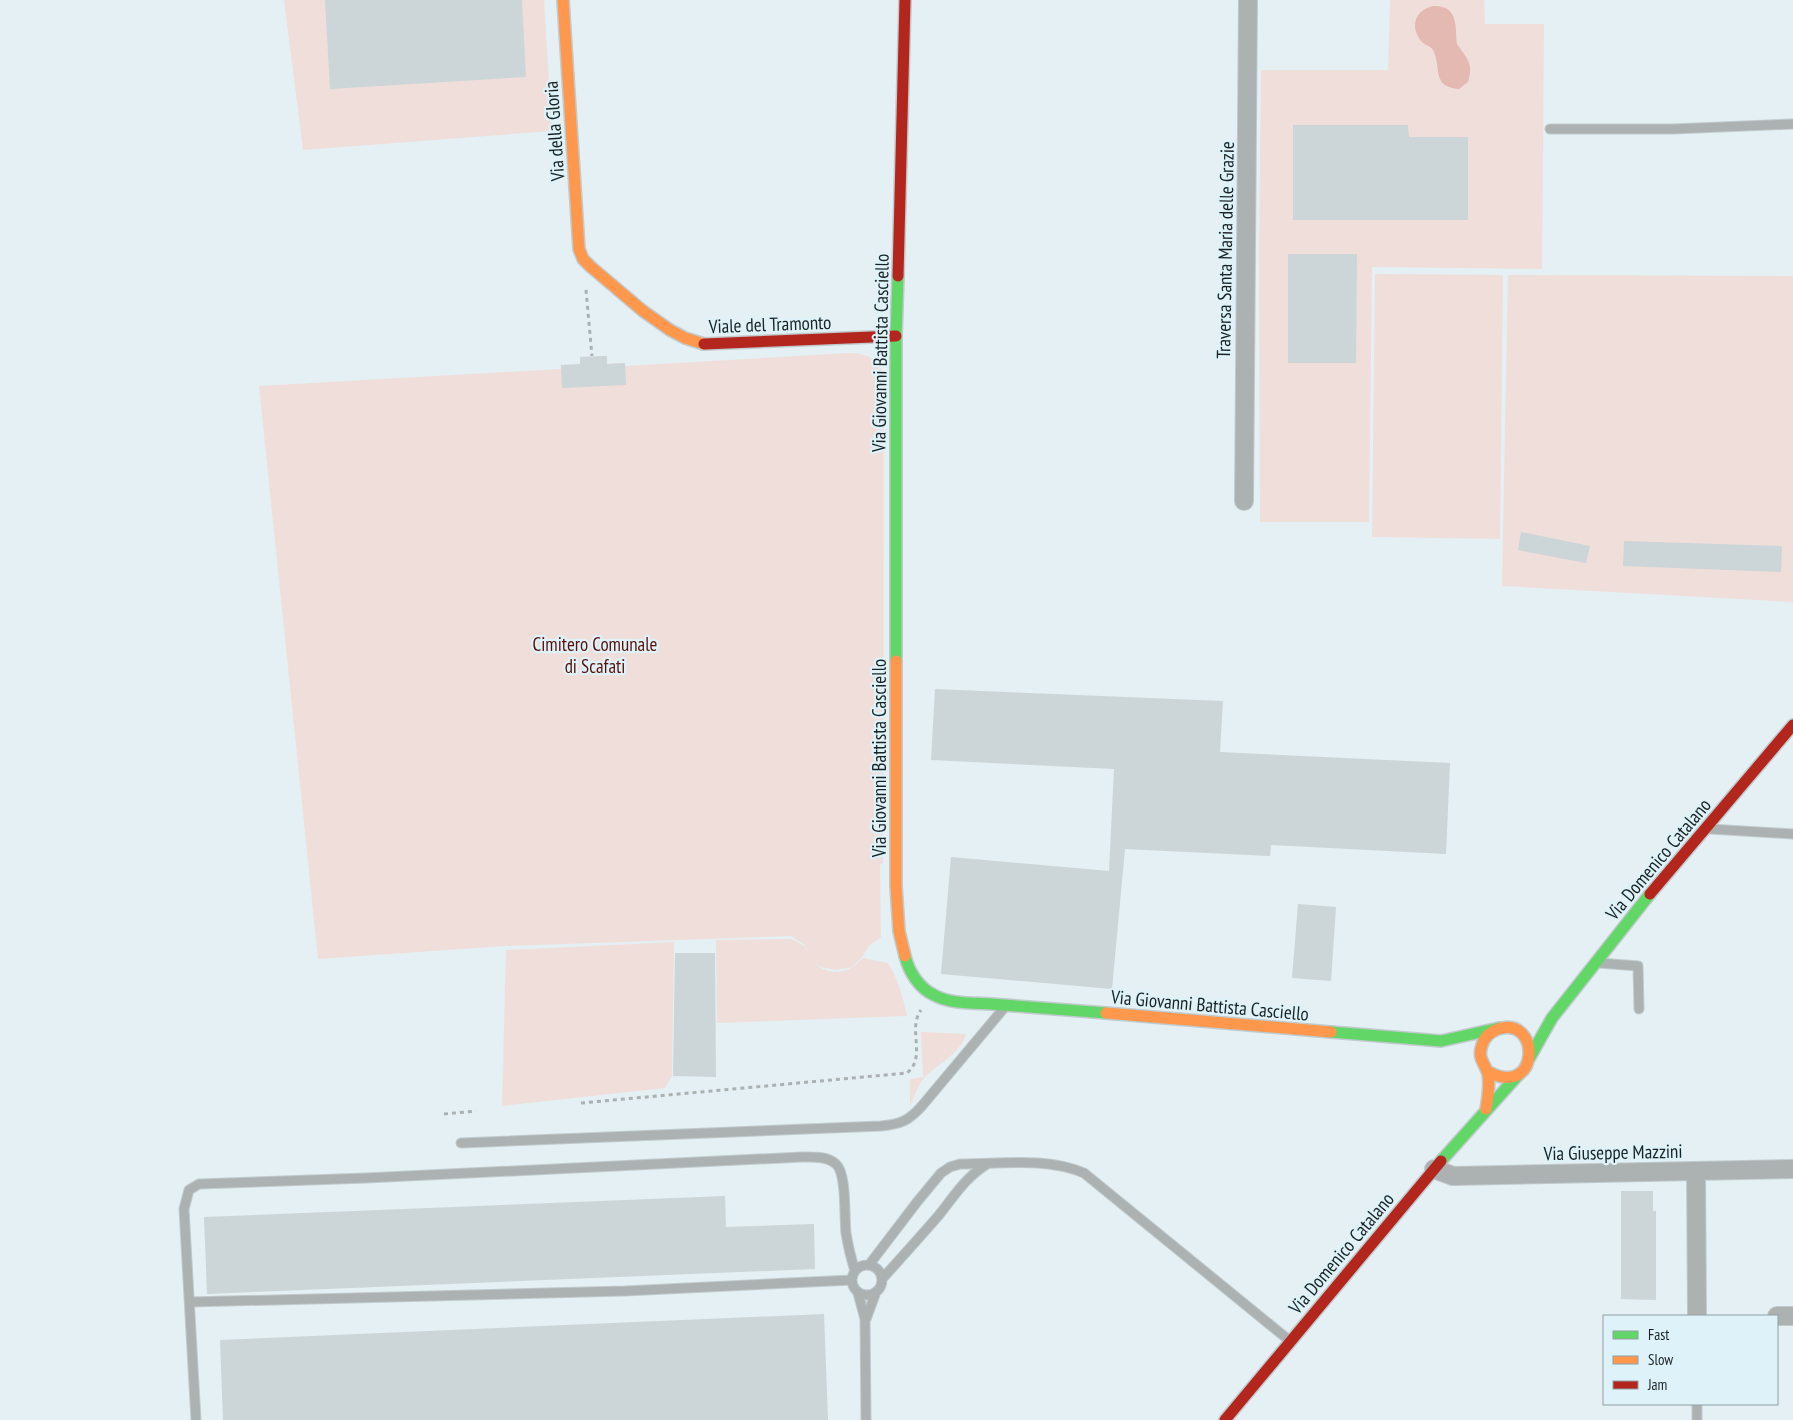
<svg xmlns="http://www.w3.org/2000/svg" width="1793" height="1420" viewBox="0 0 1793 1420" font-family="'PT Sans Narrow',sans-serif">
<rect width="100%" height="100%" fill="#e4f0f3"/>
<!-- green -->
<path fill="#f0dedb" d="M284 0H544L552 131 303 150Z
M1390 0H1484L1485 24H1544L1542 269 1372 267 1369 522H1260L1259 249 1261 70H1388Z
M1375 274 1503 275 1500 539 1372 537Z
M1508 275 1793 276V602L1502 586Z
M848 353C865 353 877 357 884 374L883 863 880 865 881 937 869 946 862 957 852 967 836 970 821 967 814 962 809 956 805 945 791 936 505 946 318 959 259 386 561 369 580 364V357L607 356V364L625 363V366Z
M791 939 805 946C811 966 830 979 851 968 856 966 859 961 863 958L888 963C898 979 903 997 907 1016L717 1023 716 940Z
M674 942 672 1076 665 1088 502 1106 506 950Z
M921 1032 966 1034C961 1053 938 1064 925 1077 918 1084 914 1098 910 1106V1079L923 1077Z"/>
<!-- water -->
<path fill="#e3b9b2" d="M1433 6C1459 5 1455 27 1457 44 1467 59 1474 63 1468 82L1459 89C1432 87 1441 69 1434 52 1432 46 1426 46 1422 42 1409 27 1415 10 1433 6Z"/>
<!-- building -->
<path fill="#ccd5d7" d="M325 0H522L526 77 330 89Z
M1293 125H1408L1409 137H1468V220H1293Z
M1288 254H1357L1356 363H1288Z
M607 356V364L625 363 626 385 562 388 561 365 580 364V357Z
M1521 532 1590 546 1586 563 1518 550Z
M1624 541 1782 546 1781 572 1623 566Z
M935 689 1223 701 1220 752 1450 763 1446 854 1271 845 1270 856 1125 849 1112 989 941 974 951 857 1109 871 1114 769 931 760Z
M1298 904 1336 907 1331 981 1292 978Z
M675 953H715L716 1077 673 1076Z
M1621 1191H1653V1211H1656V1300L1621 1299Z
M725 1196 726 1227 814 1224 815 1269 207 1294 204 1217Z
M824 1314 828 1420H223L220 1340Z"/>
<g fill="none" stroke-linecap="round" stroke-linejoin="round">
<defs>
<path id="lane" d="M1550 129H1673L1793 124
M1710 829 1793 834
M1599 963 1638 966 1639 1009
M461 1143 881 1126C901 1124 908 1121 921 1107L1004 1008
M869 1265 917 1202 941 1173 950 1167 960 1164C1001 1164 1046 1157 1084 1173L1290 1341
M852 1280a15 15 0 1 1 30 0a15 15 0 1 1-30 0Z
M882 1279C901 1258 920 1237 939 1215 955 1195 965 1178 987 1164
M858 1293 865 1319 866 1420
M190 1302 625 1291 852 1280
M866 1319 876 1292
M196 1420 184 1209 189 1190 199 1184 366 1178 802 1157C813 1157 827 1156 836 1164 847 1174 844 1217 846 1233 848 1246 851 1258 855 1271
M1697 1420V1404"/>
<path id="street" d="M1244 501 1248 0
M1434 1169 1453 1176 1793 1169
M1696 1171 1697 1316
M1777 1316H1793"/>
<path id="fast" d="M896 661V336L898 276
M905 956C909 972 919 988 934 995 950 1004 973 1003 991 1004 1029 1007 1067 1010 1106 1013
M1331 1032 1441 1041 1499 1028
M1530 1057 1552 1018 1650 894
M1441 1161 1519 1074"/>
<path id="slow" d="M563 0 579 249 583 259 591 267 643 311 670 330 685 338 704 344
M896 661V886L899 931 905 956
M1106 1013 1331 1032
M1486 1109C1488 1098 1490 1086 1488 1074 1485 1063 1477 1059 1482 1045 1484 1038 1490 1032 1498 1029 1542 1015 1540 1101 1487 1071"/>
<path id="jam" d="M898 276 905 0
M704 344 896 336
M1650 894 1793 725
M1225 1420 1441 1161"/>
</defs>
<!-- lane casing -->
<use href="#lane" stroke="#c1cacc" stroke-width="11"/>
<!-- street casing -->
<use href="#street" stroke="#c1cacc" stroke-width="20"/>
<!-- fast casing -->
<use href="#fast" stroke="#c1cacc" stroke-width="14"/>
<!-- slow casing -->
<use href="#slow" stroke="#c1cacc" stroke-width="14"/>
<!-- jam casing -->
<use href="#jam" stroke="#c1cacc" stroke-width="14"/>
<!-- path -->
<path stroke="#abb1b2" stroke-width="3" stroke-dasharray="4 4" stroke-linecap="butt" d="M586 290 592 356
M581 1103 907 1073C927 1057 907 1029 921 1010
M444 1114 476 1111"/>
<!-- lane -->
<use href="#lane" stroke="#acb1b2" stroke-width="9"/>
<!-- street -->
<use href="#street" stroke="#acb1b2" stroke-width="18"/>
<!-- fast -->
<use href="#fast" stroke="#63d668" stroke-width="11"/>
<!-- slow -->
<use href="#slow" stroke="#ff974d" stroke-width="11"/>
<!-- jam -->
<use href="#jam" stroke="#b3261e" stroke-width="11"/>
</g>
<g text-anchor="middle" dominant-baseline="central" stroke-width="4.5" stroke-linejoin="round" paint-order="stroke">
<!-- street labels -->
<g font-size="19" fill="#1a2224" stroke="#def3f9">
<text transform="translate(554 131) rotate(-94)">Via della Gloria</text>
<text transform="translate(1225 250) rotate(-89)">Traversa Santa Maria delle Grazie</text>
<text transform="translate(770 324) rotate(-2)">Viale del Tramonto</text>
<text transform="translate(880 353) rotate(-89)">Via Giovanni Battista Casciello</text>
<text transform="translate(879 758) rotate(-90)">Via Giovanni Battista Casciello</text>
<text transform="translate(1658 859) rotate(-50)">Via Domenico Catalano</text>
<text transform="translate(1210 1005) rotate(5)">Via Giovanni Battista Casciello</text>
<text transform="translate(1613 1152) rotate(-1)">Via Giuseppe Mazzini</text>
<text transform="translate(1341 1253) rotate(-50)">Via Domenico Catalano</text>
</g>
<!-- park labels -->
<g font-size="19" fill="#5b1007" stroke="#def3f9">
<text x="595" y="644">Cimitero Comunale<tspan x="595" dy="22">di Scafati</tspan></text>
</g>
</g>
<!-- legend -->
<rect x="1603" y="1315" width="175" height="90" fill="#def3f9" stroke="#909fa4"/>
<rect x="1613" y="1331" width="25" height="8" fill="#63d668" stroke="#909fa4"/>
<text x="1648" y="1340" font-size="15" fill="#1a2224">Fast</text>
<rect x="1613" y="1356" width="25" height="8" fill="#ff974d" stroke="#909fa4"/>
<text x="1648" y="1365" font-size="15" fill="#1a2224">Slow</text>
<rect x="1613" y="1381" width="25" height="8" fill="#b3261e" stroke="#909fa4"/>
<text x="1648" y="1390" font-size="15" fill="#1a2224">Jam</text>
</svg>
